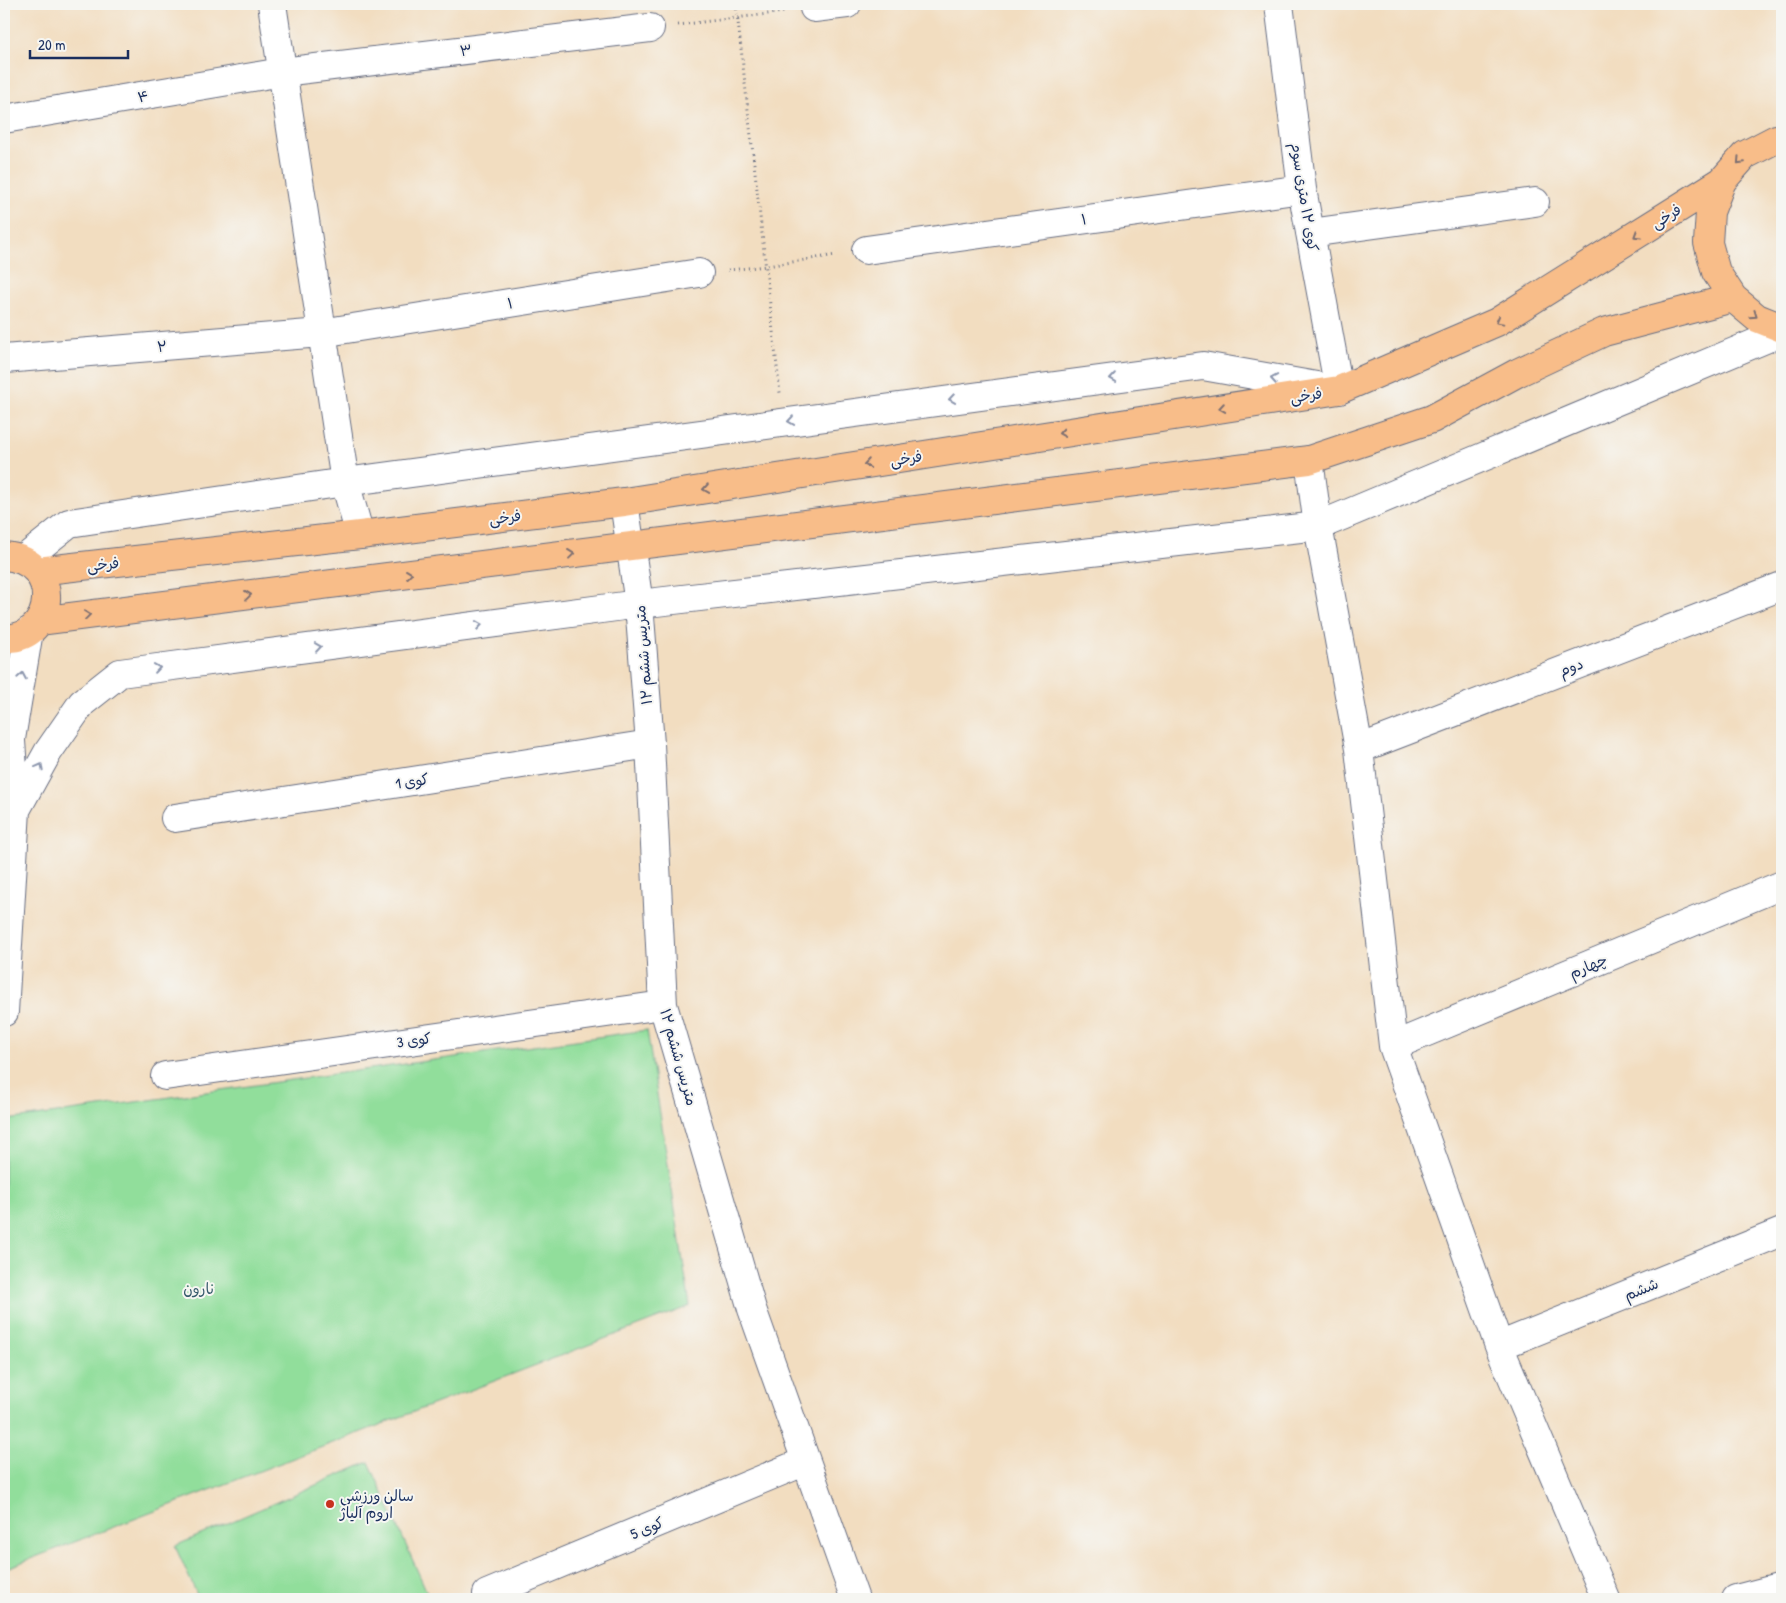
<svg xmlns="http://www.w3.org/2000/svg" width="1786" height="1603" viewBox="0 0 1786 1603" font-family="'Patrick Hand','Playpen Sans Arabic',sans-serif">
<rect width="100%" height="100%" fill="#f6f6f2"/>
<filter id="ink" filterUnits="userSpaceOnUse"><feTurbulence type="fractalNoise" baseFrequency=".02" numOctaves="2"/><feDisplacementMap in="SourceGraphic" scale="10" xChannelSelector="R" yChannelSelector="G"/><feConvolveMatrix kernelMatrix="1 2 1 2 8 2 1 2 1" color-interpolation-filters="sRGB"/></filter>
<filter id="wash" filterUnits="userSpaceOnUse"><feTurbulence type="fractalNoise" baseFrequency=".0096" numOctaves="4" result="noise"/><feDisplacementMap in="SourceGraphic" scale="20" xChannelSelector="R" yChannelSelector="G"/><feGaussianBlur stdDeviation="1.12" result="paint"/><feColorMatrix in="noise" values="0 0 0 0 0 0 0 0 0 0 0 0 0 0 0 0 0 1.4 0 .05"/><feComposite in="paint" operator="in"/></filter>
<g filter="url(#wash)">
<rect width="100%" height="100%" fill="#f2ddc0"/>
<!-- green -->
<path fill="#91de9b" stroke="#56867c" d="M647 1030 690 1306 4 1569V1128L7 1120Z
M369 1462 430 1599H199L175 1546Z"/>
</g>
<g filter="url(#ink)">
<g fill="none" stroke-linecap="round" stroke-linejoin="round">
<defs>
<path id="minor" d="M272 4 345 482 360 535
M814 8 847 4
M4 119 282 72 650 28
M1310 233 1535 202
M866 250 1302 189
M4 359 321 333 699 273
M1309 460 1318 526 1359 749 1393 1046 1499 1346 1606 1599
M624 502 639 604 650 744 663 1005 752 1309 855 1599
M23 560 69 523 345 482 1203 366 1339 390 1302 189 1279 4
M4 718 11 741 16 810 4 1012
M11 739 29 631
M1359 749 1782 586
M4 811 16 810 48 752 82 703 120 673 639 604 1318 526 1782 332
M175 818 650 744
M1393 1046 1782 885
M165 1076 663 1005
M1499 1346 1782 1232
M487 1594 806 1461
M1736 1599 1782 1587"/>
<path id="major" d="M1782 138 1776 139 1745 155 1722 181 1710 212 1708 243 1716 272 1733 298 1757 318 1782 328
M4 556C65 560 55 642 4 638
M37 571 360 535 624 502 1339 390 1497 322 1722 181
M39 621 1309 460 1432 419 1517 373 1604 332 1733 298"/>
</defs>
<!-- minor casing -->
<use href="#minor" stroke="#666c80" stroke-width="30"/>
<!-- major casing -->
<use href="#major" stroke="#666c80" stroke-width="30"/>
<!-- path -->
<path stroke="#666c80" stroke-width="3" stroke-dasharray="1 4" stroke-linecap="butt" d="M736 4 780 393
M678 25 784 12
M728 270 767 266 836 255"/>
<!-- minor -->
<use href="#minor" stroke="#fff" stroke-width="28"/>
<!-- major -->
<use href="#major" stroke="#f8bd89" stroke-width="28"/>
</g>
<!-- one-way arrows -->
<defs><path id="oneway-chevron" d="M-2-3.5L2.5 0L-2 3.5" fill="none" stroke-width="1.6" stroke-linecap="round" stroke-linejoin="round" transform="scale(1.25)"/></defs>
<g stroke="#7e6f71">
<use href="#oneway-chevron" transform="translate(1740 161) rotate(133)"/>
<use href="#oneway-chevron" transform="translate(1637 235) rotate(148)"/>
<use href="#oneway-chevron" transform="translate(1754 315) rotate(35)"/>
<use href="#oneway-chevron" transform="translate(1499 321) rotate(151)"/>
<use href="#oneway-chevron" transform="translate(1222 408) rotate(171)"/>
<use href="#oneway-chevron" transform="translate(1062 433) rotate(171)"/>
<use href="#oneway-chevron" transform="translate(867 464) rotate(171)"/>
<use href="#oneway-chevron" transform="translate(706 489) rotate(171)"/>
<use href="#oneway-chevron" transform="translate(571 554) rotate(-7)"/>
<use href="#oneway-chevron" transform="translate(409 574) rotate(-7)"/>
<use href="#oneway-chevron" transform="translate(248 595) rotate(-7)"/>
<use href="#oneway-chevron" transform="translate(87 615) rotate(-7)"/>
</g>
<g stroke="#8d97ae">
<use href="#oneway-chevron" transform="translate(1113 378) rotate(172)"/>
<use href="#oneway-chevron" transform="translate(1274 379) rotate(-170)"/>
<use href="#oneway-chevron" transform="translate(952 399) rotate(172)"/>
<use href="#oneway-chevron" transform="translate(791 421) rotate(172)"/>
<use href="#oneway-chevron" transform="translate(479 625) rotate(-8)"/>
<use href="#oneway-chevron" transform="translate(318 647) rotate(-8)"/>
<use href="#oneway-chevron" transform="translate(157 668) rotate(-8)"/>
<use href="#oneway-chevron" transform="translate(22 676) rotate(-80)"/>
<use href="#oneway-chevron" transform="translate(40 767) rotate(-61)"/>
</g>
</g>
<!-- markers -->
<circle fill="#c8321e" stroke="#f6f6f2" stroke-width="2" cx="330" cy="1504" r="5"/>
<g text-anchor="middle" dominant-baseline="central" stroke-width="4" stroke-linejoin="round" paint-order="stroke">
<!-- street labels -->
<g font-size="15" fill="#1b2f5e" stroke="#f6f6f2">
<text transform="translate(466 50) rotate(-7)">۳</text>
<text transform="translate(143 96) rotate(-10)">۴</text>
<text transform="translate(1305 197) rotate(81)">کوی ۱۲ متری سوم</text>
<text transform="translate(1666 216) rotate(-32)">فرخی</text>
<text transform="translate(1084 219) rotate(-8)">۱</text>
<text transform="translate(510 303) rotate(-9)">۱</text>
<text transform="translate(162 346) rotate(-5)">۲</text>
<text transform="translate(1306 395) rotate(-9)">فرخی</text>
<text transform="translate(906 458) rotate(-9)">فرخی</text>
<text transform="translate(505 517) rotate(-7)">فرخی</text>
<text transform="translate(103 564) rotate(-6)">فرخی</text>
<text transform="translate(643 655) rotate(-94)">۱۲ متریس ششم</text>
<text transform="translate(1571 667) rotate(-21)">دوم</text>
<text transform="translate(412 781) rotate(-9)">کوی 1</text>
<text transform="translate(1588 966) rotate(-23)">چهارم</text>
<text transform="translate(414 1040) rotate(-8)">کوی 3</text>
<text transform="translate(679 1057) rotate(74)">۱۲ متریس ششم</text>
<text transform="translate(1641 1289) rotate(-22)">ششم</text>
<text transform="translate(647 1528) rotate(-23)">کوی 5</text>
</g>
<!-- park labels -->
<g font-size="15" fill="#385b6d" stroke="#f6f6f2">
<text x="199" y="1288">نارون</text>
</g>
<!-- poi labels -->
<g font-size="15" fill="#1b2f5e" stroke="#f6f6f2" text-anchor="start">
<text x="340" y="1495">سالن ورزشی<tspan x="340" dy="17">اروم آلیاژ</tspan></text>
</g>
</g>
<!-- margin -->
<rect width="1786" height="1603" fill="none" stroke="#f6f6f2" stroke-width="20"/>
<!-- scale -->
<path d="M30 50v8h98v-8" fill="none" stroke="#1b2f5e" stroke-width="2.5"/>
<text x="38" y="50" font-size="15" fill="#1b2f5e" stroke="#f6f6f2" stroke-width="4" paint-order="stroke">20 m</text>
</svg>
